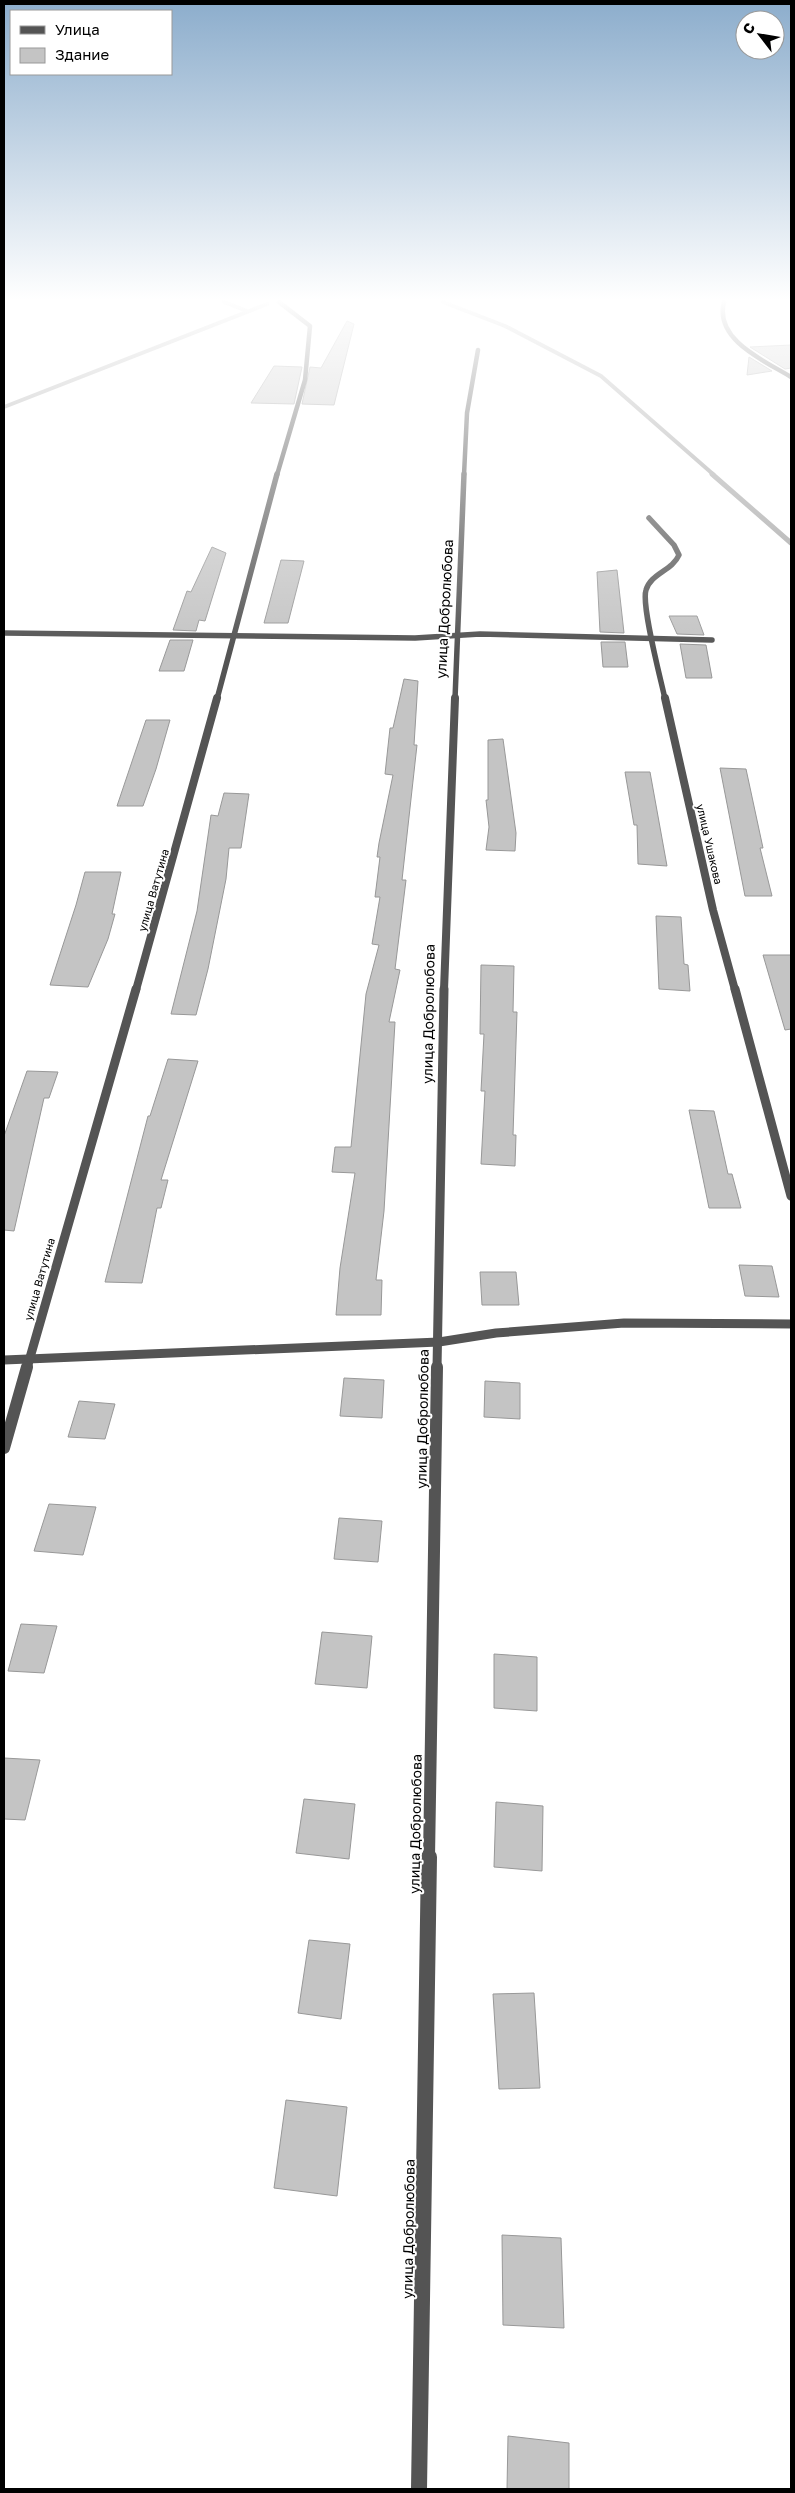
<svg xmlns="http://www.w3.org/2000/svg" width="795" height="2493" viewBox="0 0 795 2493" font-family="'Golos Text',sans-serif">
<rect width="100%" height="100%" fill="#fff"/>
<g fill="none" stroke-linecap="round" stroke-linejoin="round">
<!-- stream-far1 -->
<path stroke="#a2a2a2" stroke-width="4" d="M224 302 247 311
M443 302 505 326 601 376 714 475
M4 407 267 304"/>
<!-- stream -->
<path stroke="#a2a2a2" stroke-width="5" d="M712 474 791 543"/>
</g>
<!-- building -->
<path fill="#c4c4c4" stroke="#989898" d="M347 321 354 324 334 405 302 404 310 367 321 368Z
M791 345V368L785 369 750 347Z
M749 357 754 360 772 371 747 375Z
M274 366 302 367 294 404 251 403Z
M212 547 226 553 205 621 199 620 196 631 173 630 187 591 191 592Z
M281 560 304 561 288 623H264Z
M617 570 624 633 600 632 597 572Z
M669 616H697L704 635 677 634Z
M170 640H193L184 671H159Z
M601 642H625L628 667H603Z
M680 644 706 645 712 678H686Z
M404 679 418 681 414 745H417L402 880H406L395 969 400 970 389 1022H395L384 1211 376 1280H382L381 1315H336L340 1268 355 1173 332 1172 335 1147H351L366 994 379 945 372 944 380 897H375L380 857H377L379 843 393 775 385 774 390 728H393Z
M146 720H170L156 769 143 806H117Z
M503 739 516 833 515 851 486 850 489 827 486 800H488V740Z
M720 768 746 769 763 848H760L772 896H745Z
M625 772H650L667 866 638 864 637 825H634Z
M224 793 249 794 241 848H229L226 879 208 969 196 1015 171 1014 197 911 211 815 218 816Z
M85 872H121L112 914H115L108 939 88 987 50 985 76 905Z
M656 916 681 917 684 964 688 965 690 991 659 989Z
M763 955H791V1029L785 1030Z
M481 965 514 966 513 1012H517L513 1135H516L515 1166 481 1164 485 1091H481L484 1034H480Z
M168 1059 198 1061 161 1180H168L161 1208H157L142 1283 105 1282 148 1116H150Z
M27 1071 58 1072 49 1098H44L14 1231 4 1230V1136Z
M689 1110 714 1111 728 1174H732L741 1208H709Z
M739 1265 772 1266 779 1297 745 1296Z
M480 1272H516L519 1305H482Z
M344 1378 384 1380 382 1418 340 1416Z
M485 1381 520 1383V1419L484 1417Z
M79 1401 115 1404 105 1439 68 1437Z
M49 1504 96 1507 83 1555 34 1551Z
M339 1518 382 1521 378 1562 334 1559Z
M21 1624 57 1626 44 1673 8 1671Z
M322 1632 372 1636 367 1688 315 1684Z
M494 1654 537 1657V1711L494 1708Z
M4 1758 40 1760 25 1820 4 1819Z
M304 1799 355 1804 349 1859 296 1853Z
M496 1802 543 1806 542 1871 494 1867Z
M309 1940 350 1944 341 2019 298 2013Z
M534 1993 540 2088 499 2089 493 1994Z
M286 2100 347 2107 337 2196 274 2188Z
M502 2235 561 2238 564 2328 503 2325Z
M508 2436 569 2443V2489H507Z"/>
<g fill="none" stroke-linecap="round" stroke-linejoin="round">
<!-- service-far1 -->
<path stroke="#545454" stroke-width="5.5" d="M4 633 415 638 480 634 712 640"/>
<!-- service -->
<path stroke="#545454" stroke-width="9" d="M4 1360 439 1342 496 1333 624 1323 791 1324"/>
<!-- minor-far5 -->
<path stroke="#545454" stroke-width="4.5" d="M724 302C714 340 765 361 791 377
M277 475 305 380 310 326 279 302
M464 475 467 413 478 350"/>
<!-- minor-far4 -->
<path stroke="#545454" stroke-width="5.5" d="M649 518 674 545 679 555C672 571 651 573 646 590 641 605 661 680 665 699
M217 699 277 474
M455 699 464 474"/>
<!-- minor-far3 -->
<path stroke="#545454" stroke-width="8" d="M665 698 713 910 735 990
M136 990 217 698
M444 990 455 698"/>
<!-- minor-far2 -->
<path stroke="#545454" stroke-width="9" d="M735 989 791 1196
M27 1368 136 989
M437 1368 444 989"/>
<!-- minor-far1 -->
<path stroke="#545454" stroke-width="12" d="M4 1448 27 1367
M429 1858 437 1367"/>
<!-- minor -->
<path stroke="#545454" stroke-width="16" d="M419 2489 429 1857"/>
</g>
<!-- sky -->
<linearGradient id="sky" x2="0" y2="1"><stop stop-color="#8cadcc"/><stop offset="0.46" stop-color="#fff"/><stop offset="1" stop-color="#fff" stop-opacity="0"/></linearGradient>
<rect width="795" height="651" fill="url(#sky)"/>
<g text-anchor="middle" dominant-baseline="central" stroke-width="4" stroke-linejoin="round" paint-order="stroke">
<!-- far-street labels -->
<g font-size="11" fill="#000" stroke="#fff">
<text transform="translate(710 844) rotate(77)">улица Ушакова</text>
<text transform="translate(153 890) rotate(-74)">улица Ватутина</text>
<text transform="translate(39 1279) rotate(-74)">улица Ватутина</text>
</g>
<!-- street labels -->
<g font-size="14" fill="#000" stroke="#fff">
<text transform="translate(444 609) rotate(-87)">улица Добролюбова</text>
<text transform="translate(428 1014) rotate(-89)">улица Добролюбова</text>
<text transform="translate(422 1419) rotate(-89)">улица Добролюбова</text>
<text transform="translate(415 1824) rotate(-89)">улица Добролюбова</text>
<text transform="translate(408 2229) rotate(-89)">улица Добролюбова</text>
</g>
</g>
<!-- border -->
<rect width="795" height="2493" fill="none" stroke="#000000" stroke-width="10"/>
<!-- legend -->
<rect x="10" y="10" width="162" height="65" fill="#ffffff" stroke="#999999"/>
<rect x="20" y="26" width="25" height="8" fill="#545454" stroke="#999999"/>
<text x="55" y="35" font-size="15" fill="#000000">Улица</text>
<rect x="20" y="48" width="25" height="15" fill="#c4c4c4" stroke="#999999"/>
<text x="55" y="60" font-size="15" fill="#000000">Здание</text>
<!-- north arrow -->
<g transform="translate(760 35) rotate(301)"><circle r="24" fill="#ffffff" stroke="#999999"/>
<path d="M0-4L9 19L0 12L-9 19Z" fill="#000000"/>
<text y="-8" font-size="14" font-weight="bold" text-anchor="middle" fill="#000000">С</text>
</g>
</svg>
